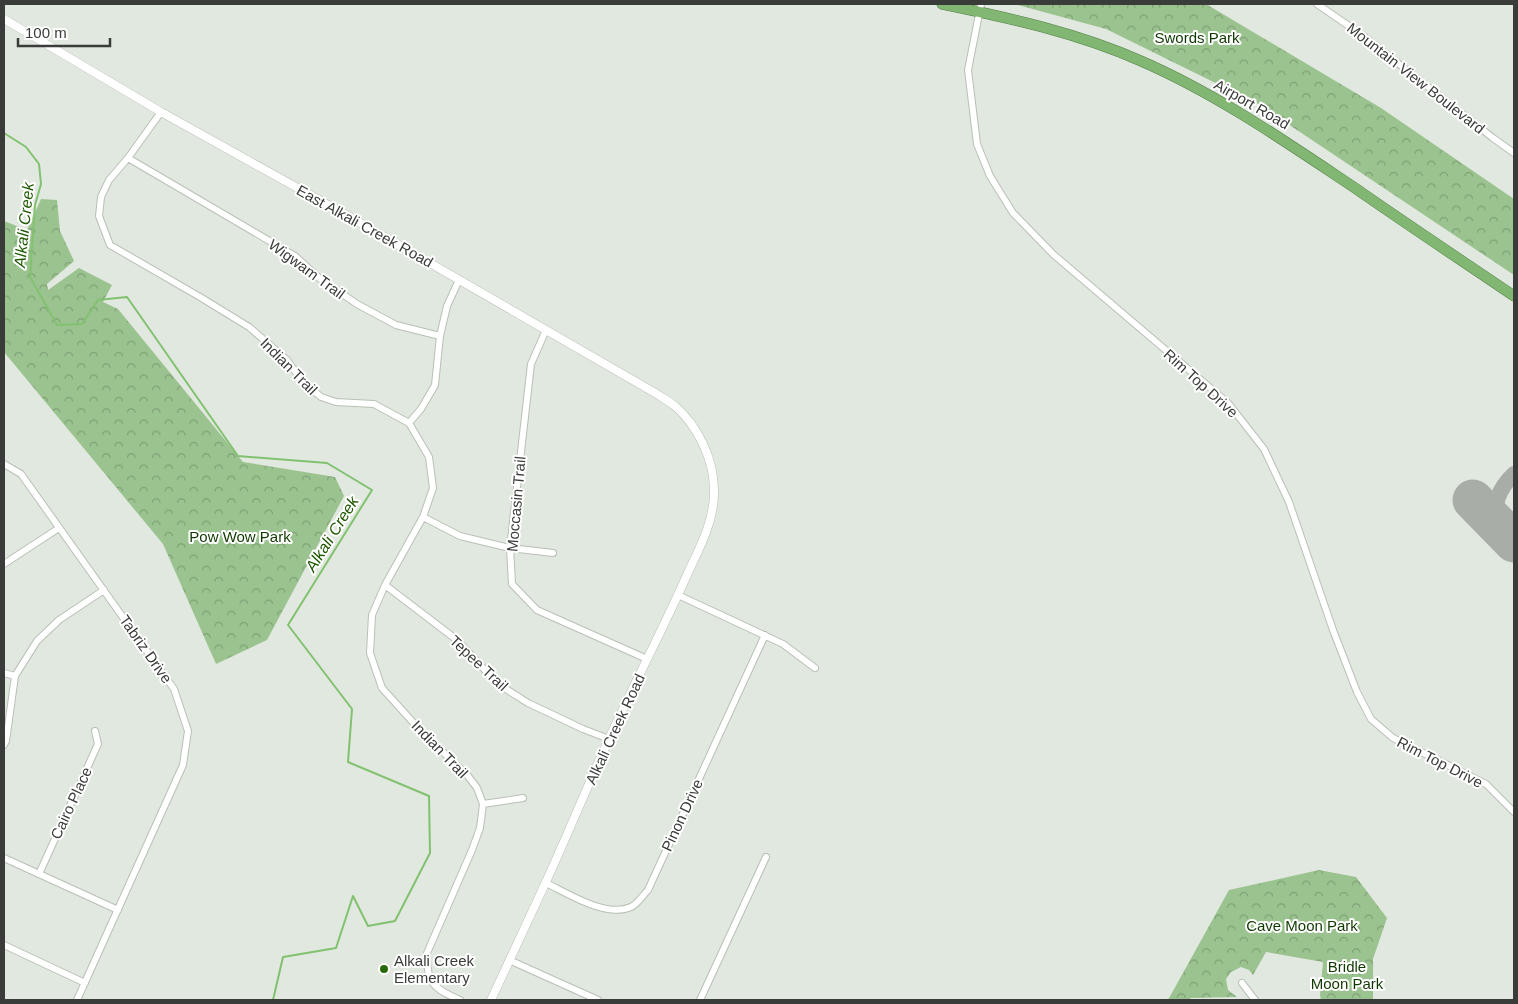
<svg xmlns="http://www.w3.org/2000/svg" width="1518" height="1004" viewBox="0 0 1518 1004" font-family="Arial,sans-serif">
<defs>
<pattern id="forest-crowns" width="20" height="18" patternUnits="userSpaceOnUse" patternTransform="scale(1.25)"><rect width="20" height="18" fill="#9bc38f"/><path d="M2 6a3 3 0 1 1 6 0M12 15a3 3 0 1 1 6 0" fill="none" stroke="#7fa076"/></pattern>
</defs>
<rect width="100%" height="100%" fill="#e1e8df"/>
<!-- forest -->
<path fill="url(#forest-crowns)" d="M1014 4H1206L1381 108 1514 199V275L1258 104 1106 29Z
M41 199 57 200 60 231 74 261 47 284 48 290 79 268 112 285 103 302 118 309 243 462 335 477 344 496 267 640 216 664 163 544 4 352V221L27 230Z
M1319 870 1356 877 1387 918 1373 959V1000H1321L1320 995 1323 962 1266 952 1253 975 1249 970 1241 967 1231 972 1226 979 1228 990 1237 997 1191 998 1189 1000H1168L1229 890Z"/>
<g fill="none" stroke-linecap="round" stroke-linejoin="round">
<!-- stream -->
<path stroke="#82c170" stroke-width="2" d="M4 133 26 147 39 164 41 184 35 205 30 277 57 325 82 324 98 300 127 297 238 456 327 463 372 490 288 625 352 709 348 762 429 796 430 853 395 921 368 926 353 896 336 948 283 957 273 1000"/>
<!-- taxiway -->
<path stroke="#a8aea7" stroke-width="16" d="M1499 526C1490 507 1500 487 1514 474"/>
<!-- runway -->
<path stroke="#a8aea7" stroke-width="41" d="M1473 500 1514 542"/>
<defs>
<path id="minor" d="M981 4 968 70 977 144 990 176 1013 213 1054 255 1228 403 1264 449 1289 502 1333 630 1357 692 1371 719 1393 738 1486 784 1514 812
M1317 4 1362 35 1493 138 1514 153
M161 112 128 158 109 180 101 197 99 216 110 245 200 297 249 327 287 360 302 381 321 397 336 402 374 404 409 423 429 457 433 488 423 517 385 585 372 615 370 653 382 688 420 730 468 776 477 788 483 804 480 828 472 850 427 953C426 983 434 989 460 1000
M128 158 295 256 319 278 357 304 396 325 440 336
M546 330 531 364 510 548 512 584 537 610 647 659
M409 423 421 409 435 385 440 336 447 306 459 280
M4 464 21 474 174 689 188 731 183 765 77 1000
M423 517 460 536 510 548 553 553
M4 564 59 528
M385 585 457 640 498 684 528 703 583 729 609 739
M678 595 783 644 815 668
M4 673 15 676
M4 745 6 741 15 676 37 641 59 620 104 590
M483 804 523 798
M4 858 118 910
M39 874 98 744 95 731
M546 883C569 894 606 918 631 907 638 904 643 895 648 890L765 635
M4 945 85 983
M509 960 598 1000
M1242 983 1255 1000
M700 1000 766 857"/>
<path id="tertiary" d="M4 19 161 112 357 221 657 394C663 398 670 402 675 406 698 426 714 460 714 490 715 520 699 549 687 575 662 631 634 684 609 739 587 787 567 836 545 884 527 923 509 962 491 1000"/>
<path id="trunk" d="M942 4C1010 18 1078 33 1141 61 1217 94 1286 142 1355 188 1408 225 1461 260 1514 296"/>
</defs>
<!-- minor casing -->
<use href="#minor" stroke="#b9c0b7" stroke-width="8"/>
<!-- tertiary casing -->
<use href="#tertiary" stroke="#b9c0b7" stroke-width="9"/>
<!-- trunk casing -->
<use href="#trunk" stroke="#547f48" stroke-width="11"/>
<!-- minor -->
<use href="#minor" stroke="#fff" stroke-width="6"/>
<!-- tertiary -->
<use href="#tertiary" stroke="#fff" stroke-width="8"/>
<!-- trunk -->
<use href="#trunk" stroke="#82b673" stroke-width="10"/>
</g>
<!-- markers -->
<circle fill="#256a03" stroke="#fff" stroke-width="2" cx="384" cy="969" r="5"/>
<g text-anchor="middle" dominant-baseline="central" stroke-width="4" stroke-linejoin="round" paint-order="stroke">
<!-- park labels -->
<g font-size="15" fill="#103901" stroke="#fff">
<text x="1197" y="37">Swords Park</text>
<text x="240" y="536">Pow Wow Park</text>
<text x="1302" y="925">Cave Moon Park</text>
<text x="1347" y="966">Bridle<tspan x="1347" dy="17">Moon Park</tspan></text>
</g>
<!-- street labels -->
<g font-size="15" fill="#393c38" stroke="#fff">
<text transform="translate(1416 78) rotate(38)">Mountain View Boulevard</text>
<text transform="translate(1252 104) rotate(30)">Airport Road</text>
<text transform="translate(365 226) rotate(29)">East Alkali Creek Road</text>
<text transform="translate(307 269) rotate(36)">Wigwam Trail</text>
<text transform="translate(289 366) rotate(45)">Indian Trail</text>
<text transform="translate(1201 383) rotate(42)">Rim Top Drive</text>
<text transform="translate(516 504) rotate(-85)">Moccasin Trail</text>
<text transform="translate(146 649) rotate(55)">Tabriz Drive</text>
<text transform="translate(479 663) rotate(43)">Tepee Trail</text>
<text transform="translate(615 729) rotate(-65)">Alkali Creek Road</text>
<text transform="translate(440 749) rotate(46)">Indian Trail</text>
<text transform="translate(1440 762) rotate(27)">Rim Top Drive</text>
<text transform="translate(71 803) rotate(-65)">Cairo Place</text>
<text transform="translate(682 815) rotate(-65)">Pinon Drive</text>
</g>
<!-- poi labels -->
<g font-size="15" fill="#393c38" stroke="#fff" text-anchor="start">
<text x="394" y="960">Alkali Creek<tspan x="394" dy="17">Elementary</tspan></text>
</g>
<!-- water labels -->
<g font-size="16" font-style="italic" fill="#1e5902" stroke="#fff">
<text transform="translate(24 225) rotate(-84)">Alkali Creek</text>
<text transform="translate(332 534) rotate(-58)">Alkali Creek</text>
</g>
</g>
<!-- border -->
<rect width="1518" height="1004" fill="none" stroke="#393c38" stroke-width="10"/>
<!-- scale -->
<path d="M18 38v8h92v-8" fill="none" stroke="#393c38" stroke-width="2.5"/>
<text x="25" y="38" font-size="15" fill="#393c38" stroke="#ffffff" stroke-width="4" paint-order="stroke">100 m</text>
</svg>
